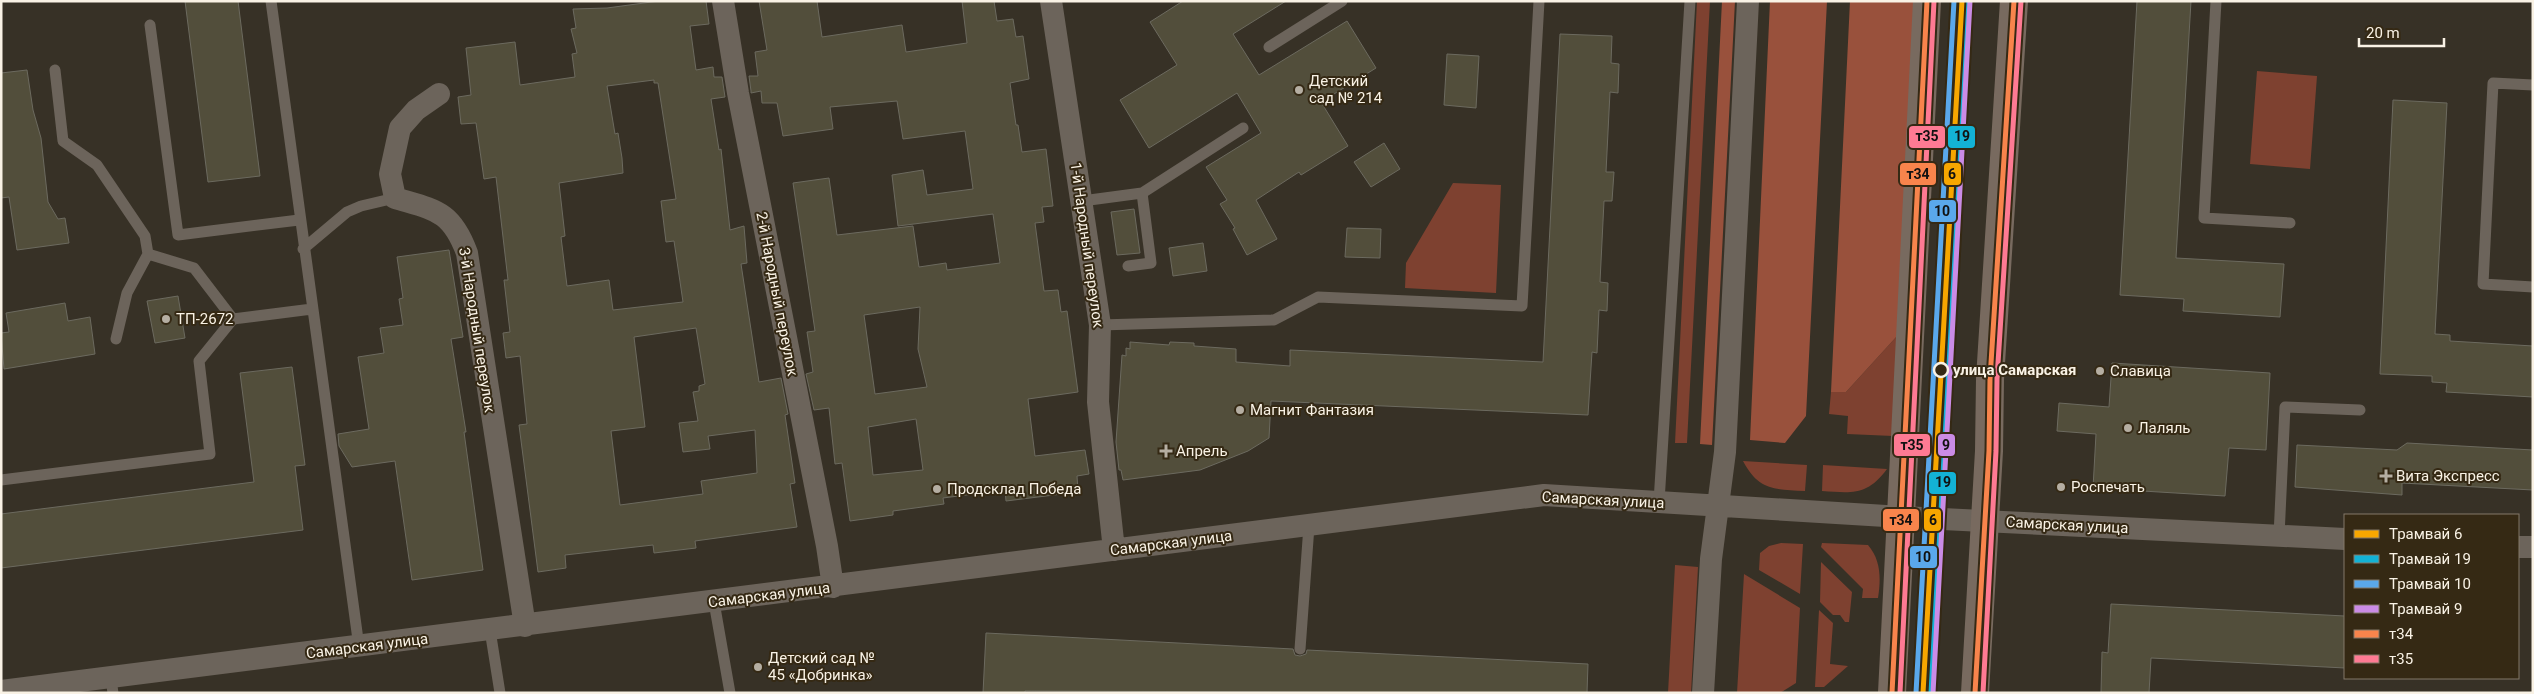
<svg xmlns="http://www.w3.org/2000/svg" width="2534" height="694" viewBox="0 0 2534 694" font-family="Roboto,sans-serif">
<rect width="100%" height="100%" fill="#373126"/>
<!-- green -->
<path fill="#7e4130" d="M1697 1H1710L1687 443H1675Z
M2257 71 2317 76 2310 169 2250 164Z
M1453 183 1501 185 1496 293 1405 288 1406 263Z
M1898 335 1893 436 1847 434 1848 416 1829 414 1831 392H1846Z
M1743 461 1807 465 1805 491C1774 489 1759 491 1743 461Z
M1823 465 1887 469C1867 496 1852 493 1822 491Z
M1781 543 1803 544 1800 594 1759 570 1760 553 1769 546Z
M1822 543 1868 545C1881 560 1881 579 1878 598H1862L1863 589 1821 547Z
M1821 562 1852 592 1849 622H1845L1840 615H1833L1820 602Z
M1675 565 1698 567 1691 693H1668Z
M1744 574 1800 608 1796 683 1780 693H1737Z
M1819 610 1833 623 1830 664 1848 666 1824 687H1815Z"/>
<!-- forest -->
<path fill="#99513c" d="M1722 1H1735L1712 445 1700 444Z
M1770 1H1827L1806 416 1785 443 1750 440Z
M1850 1H1914L1898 335 1846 392H1831Z"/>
<!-- building -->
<path fill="#524e3b" stroke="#6c6a5f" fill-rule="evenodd" d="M185 1H238L260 176 208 182Z
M659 1H706L709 24 690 26 696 70 713 67 714 77H722L725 97 711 99 719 150 721 149 730 230 744 226 747 263 741 264 759 382 781 378 788 414 785 415 795 483 790 484 797 527 695 541 696 548 654 553 653 545 565 555 566 568 538 572 519 425 527 424 520 356 506 358 503 333 510 332 504 280H508L496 177 484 179 476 123 461 124 458 97 471 95 466 48 515 42 520 85 575 77 572 54 577 53 571 29 576 28 573 9 607 8ZM654 80V83H658L676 199 661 201 666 242 674 241 683 302 613 310 609 280 567 286 561 237 565 236 559 183 623 173 622 158 618 133 615 134 607 86ZM696 328 705 384 699 386V391L693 392 698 421 679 423 683 452 710 449 708 436 755 430 757 473 701 481 703 494 620 505 611 431 645 427 634 337Z
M759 1H817L822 37 902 25 906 52 967 43 962 1H994L997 21 1013 19 1016 37 1023 36 1029 79 1010 83 1016 125H1018L1022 152 1046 149 1053 206 1042 207 1044 222 1035 223 1044 291 1058 290 1061 312 1067 311 1078 392 1028 399 1035 456 1085 450 1089 474 1077 476 1078 492 1006 501 1005 490 943 498 944 504 893 511V515L850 521 842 463 835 464 829 408 814 410 806 374 813 372 807 332 815 331 793 183 829 178 837 235 913 226 919 267 946 263 947 270 1000 263 993 214 898 226 892 175 923 170 927 195 973 189 965 131 903 139 897 101 830 107 833 129 783 136 777 103H762L761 91 751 93V91L749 76H758L755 52 767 50ZM920 307 918 349 927 387 875 394 864 315ZM916 419 923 470 873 475 868 427Z
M1183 1H1286L1233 34 1259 75 1347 21 1376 68 1321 102 1348 146 1301 175 1299 172 1256 200 1277 239 1247 255 1233 229 1235 228 1220 204 1227 200 1206 167 1261 133 1237 93 1149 148 1120 100 1177 65 1150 22Z
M2137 1H2191L2176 258 2284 264 2280 317 2183 311 2184 299 2120 295Z
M1560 34 1612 36 1611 63 1619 64 1618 93 1610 92 1606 172H1614L1612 201H1604L1600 282 1608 283 1607 311 1599 310 1597 353 1592 352 1588 415 1271 401 1269 438 1248 451 1200 470 1123 480 1121 470H1119L1116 442 1122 355 1126 356V348L1130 349V342L1169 345 1170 342 1194 343V346L1236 349V362L1290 366V350L1543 362Z
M1447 54 1479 56 1476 108 1444 105Z
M27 70 33 110 41 138 48 202 58 219 65 218 69 243 17 250 9 197 1 198V73Z
M2393 100 2447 103 2435 334 2450 335V341L2533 346V397L2446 392 2447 383 2432 382V376L2380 374Z
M1384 143 1400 169 1371 187 1354 162Z
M1134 209 1140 253 1117 255 1111 212Z
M1347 228 1381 229 1380 258 1345 257Z
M1203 243 1207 271 1173 276 1169 248Z
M449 250 463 337 451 339 466 432H464L483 570 412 580 395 461 352 467 339 446 338 434 369 429 358 357 384 353 380 328 403 325 399 299 403 298 397 257Z
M178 296 185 338 155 343 147 301Z
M65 303 68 321 90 317 95 354 4 369 1 333 9 332 6 313Z
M2112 363 2270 373 2266 450 2229 448 2225 496 2093 488 2096 434 2057 431 2059 403 2109 407Z
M292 367 305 465 295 466 303 530 1 568V514L254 482 240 373Z
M2407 443 2533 450V490L2402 483V495L2295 487 2297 445 2397 450Z
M2111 604 2345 616V668L2151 658 2149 693H2101L2102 652 2108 653Z
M986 633 1293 649 1295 655 1300 656 1306 654 1307 650 1588 664 1587 693 1025 691V693H983Z"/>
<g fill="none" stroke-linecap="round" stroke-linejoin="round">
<!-- lane -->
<path stroke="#6c645b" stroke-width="11" d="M271 1 359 647
M2216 1 2204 218 2290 223
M150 25 178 235 299 220
M1269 47 1342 1
M55 70 63 141 97 165 145 236 148 254 127 293 116 339
M2533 85 2493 83 2483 284 2533 287
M1082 201 1142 193 1243 128
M303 249 347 212 361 206 395 198
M148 254 194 268 233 319
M1128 266 1151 263 1142 193
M1100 325 1274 320 1318 297 1522 306 1539 1
M1 480 210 454 199 361 233 319 312 309
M1659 502 1690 1
M2279 536 2285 407 2360 410
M714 602 730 693
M490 630 500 693
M1300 649 1309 526
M111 679 113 693"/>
<!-- street -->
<path stroke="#6c645b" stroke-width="22" d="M723 1 738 93 827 546 833 587
M1051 1 1100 325 1098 402 1114 550
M439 94 416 110 400 128 390 174 395 198C435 210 451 210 467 253L525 626
M2518 547H2533
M1 691 1544 495 1902 517 2345 539
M1703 693 1711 559 1725 452 1748 1"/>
<!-- primary -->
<path stroke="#786a5f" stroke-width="28" d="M1892 693 1927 1
M1975 693 1989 451 1990 379 2014 1"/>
<defs>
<path id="bus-1" d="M1892 693 1927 1
M1975 693 1989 451 1990 379 2014 1"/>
<path id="bus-2" d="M1900 693 1934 1
M1983 693 1996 451 1997 379 2021 1"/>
</defs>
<!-- bus-1 casing -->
<use href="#bus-1" stroke="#352914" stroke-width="9"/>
<!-- bus-2 casing -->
<use href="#bus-2" stroke="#352914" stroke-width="9"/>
<!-- bus-1 -->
<use href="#bus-1" stroke="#f8844c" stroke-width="5"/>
<!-- bus-2 -->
<use href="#bus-2" stroke="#fe7a93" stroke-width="5"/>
<defs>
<path id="tram-1" d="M1923 693 1962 1"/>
<path id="tram-2" d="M1931 693 1969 1"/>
<path id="tram-3" d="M1916 693 1954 1"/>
<path id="tram-4" d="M1933 693 1970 1"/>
</defs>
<!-- tram-1 casing -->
<use href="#tram-1" stroke="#352914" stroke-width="9"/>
<!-- tram-2 casing -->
<use href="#tram-2" stroke="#352914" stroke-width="9"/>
<!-- tram-3 casing -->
<use href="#tram-3" stroke="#352914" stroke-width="9"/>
<!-- tram-4 casing -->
<use href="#tram-4" stroke="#352914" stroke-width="9"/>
<!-- tram-1 -->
<use href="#tram-1" stroke="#f7a600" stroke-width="5"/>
<!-- tram-2 -->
<use href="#tram-2" stroke="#13b2d5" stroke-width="5"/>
<!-- tram-3 -->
<use href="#tram-3" stroke="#5aa8eb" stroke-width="5"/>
<!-- tram-4 -->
<use href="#tram-4" stroke="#ca8be6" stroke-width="5"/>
</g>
<!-- markers -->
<g fill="#b5aea2" stroke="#352914" stroke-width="2">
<circle cx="1299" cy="90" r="5"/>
<circle cx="166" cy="319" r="5"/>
<circle cx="2100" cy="371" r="5"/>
<circle cx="1240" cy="410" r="5"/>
<circle cx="2128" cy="428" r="5"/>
<path d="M1163.5 443.5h5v5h5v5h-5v5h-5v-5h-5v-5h5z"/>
<path d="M2383.5 468.5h5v5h5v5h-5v5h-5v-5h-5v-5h5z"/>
<circle cx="2061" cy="487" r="5"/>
<circle cx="937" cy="489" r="5"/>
<circle cx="758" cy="667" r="5"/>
</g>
<circle fill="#352914" stroke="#f9f2e5" stroke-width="2.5" cx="1941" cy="370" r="7"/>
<g text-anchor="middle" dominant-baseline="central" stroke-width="4" stroke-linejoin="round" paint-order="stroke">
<!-- poi labels -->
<g font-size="15" fill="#f9f2e5" stroke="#352914" text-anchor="start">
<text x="1309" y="81">Детский<tspan x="1309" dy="17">сад № 214</tspan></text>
<text x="176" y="319">ТП-2672</text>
<text x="2110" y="371">Славица</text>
<text x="1250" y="410">Магнит Фантазия</text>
<text x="2138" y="428">Лаляль</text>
<text x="1176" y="451">Апрель</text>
<text x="2396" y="476">Вита Экспресс</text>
<text x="2071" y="487">Роспечать</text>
<text x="947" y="489">Продсклад Победа</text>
<text x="768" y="658">Детский сад №<tspan x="768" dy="17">45 «Добринка»</tspan></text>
</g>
<!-- street labels -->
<g font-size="15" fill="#f9f2e5" stroke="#352914">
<text transform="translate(1087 245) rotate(82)">1-й Народный переулок</text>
<text transform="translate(777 294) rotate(79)">2-й Народный переулок</text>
<text transform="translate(477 330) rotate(81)">3-й Народный переулок</text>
<text transform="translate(1603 500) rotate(3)">Самарская улица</text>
<text transform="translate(2067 525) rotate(3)">Самарская улица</text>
<text transform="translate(1171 543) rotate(-7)">Самарская улица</text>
<text transform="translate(769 595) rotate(-7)">Самарская улица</text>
<text transform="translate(367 646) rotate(-7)">Самарская улица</text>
</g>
<!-- stop labels -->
<g font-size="15" font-weight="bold" fill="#f9f2e5" stroke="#352914" text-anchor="start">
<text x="1953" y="370">улица Самарская</text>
</g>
</g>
<g stroke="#352914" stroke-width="2">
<rect x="1908" y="125" width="38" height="24" rx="5" fill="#fe7a93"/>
<rect x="1947" y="125" width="29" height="24" rx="5" fill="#13b2d5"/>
<rect x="1899" y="162" width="38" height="24" rx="5" fill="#f8844c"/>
<rect x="1943" y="162" width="19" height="24" rx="5" fill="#f7a600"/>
<rect x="1928" y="199" width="29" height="24" rx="5" fill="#5aa8eb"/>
<rect x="1893" y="433" width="38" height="24" rx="5" fill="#fe7a93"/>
<rect x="1937" y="433" width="19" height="24" rx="5" fill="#ca8be6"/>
<rect x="1928" y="471" width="29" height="24" rx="5" fill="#13b2d5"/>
<rect x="1882" y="508" width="38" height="24" rx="5" fill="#f8844c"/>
<rect x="1923" y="508" width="19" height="24" rx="5" fill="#f7a600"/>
<rect x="1909" y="545" width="29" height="24" rx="5" fill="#5aa8eb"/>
</g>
<g font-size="14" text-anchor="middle" font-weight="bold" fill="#111">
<text x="1927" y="141">т35</text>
<text x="1962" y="141">19</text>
<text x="1918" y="179">т34</text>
<text x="1952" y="179">6</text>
<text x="1942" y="216">10</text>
<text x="1912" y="450">т35</text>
<text x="1946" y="450">9</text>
<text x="1943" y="487">19</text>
<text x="1901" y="525">т34</text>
<text x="1933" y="525">6</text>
<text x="1923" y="562">10</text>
</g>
<!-- border -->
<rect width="2534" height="694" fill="none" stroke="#f9f2e5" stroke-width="5"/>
<!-- legend -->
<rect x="2344" y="514" width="175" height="165" fill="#352914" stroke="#837968"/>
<rect x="2354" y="530" width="25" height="8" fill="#f7a600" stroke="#837968"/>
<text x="2389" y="539" font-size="15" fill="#f9f2e5">Трамвай 6</text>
<rect x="2354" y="555" width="25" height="8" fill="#13b2d5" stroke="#837968"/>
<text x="2389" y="564" font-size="15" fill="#f9f2e5">Трамвай 19</text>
<rect x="2354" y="580" width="25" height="8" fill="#5aa8eb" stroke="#837968"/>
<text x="2389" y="589" font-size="15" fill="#f9f2e5">Трамвай 10</text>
<rect x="2354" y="605" width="25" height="8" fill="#ca8be6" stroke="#837968"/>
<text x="2389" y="614" font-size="15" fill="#f9f2e5">Трамвай 9</text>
<rect x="2354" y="630" width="25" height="8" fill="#f8844c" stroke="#837968"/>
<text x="2389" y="639" font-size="15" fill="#f9f2e5">т34</text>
<rect x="2354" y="655" width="25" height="8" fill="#fe7a93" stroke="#837968"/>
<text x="2389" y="664" font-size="15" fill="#f9f2e5">т35</text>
<!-- scale -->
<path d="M2359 38v8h85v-8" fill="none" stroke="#f9f2e5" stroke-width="2.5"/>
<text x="2366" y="38" font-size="15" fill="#f9f2e5" stroke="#352914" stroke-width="4" paint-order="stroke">20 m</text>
</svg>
